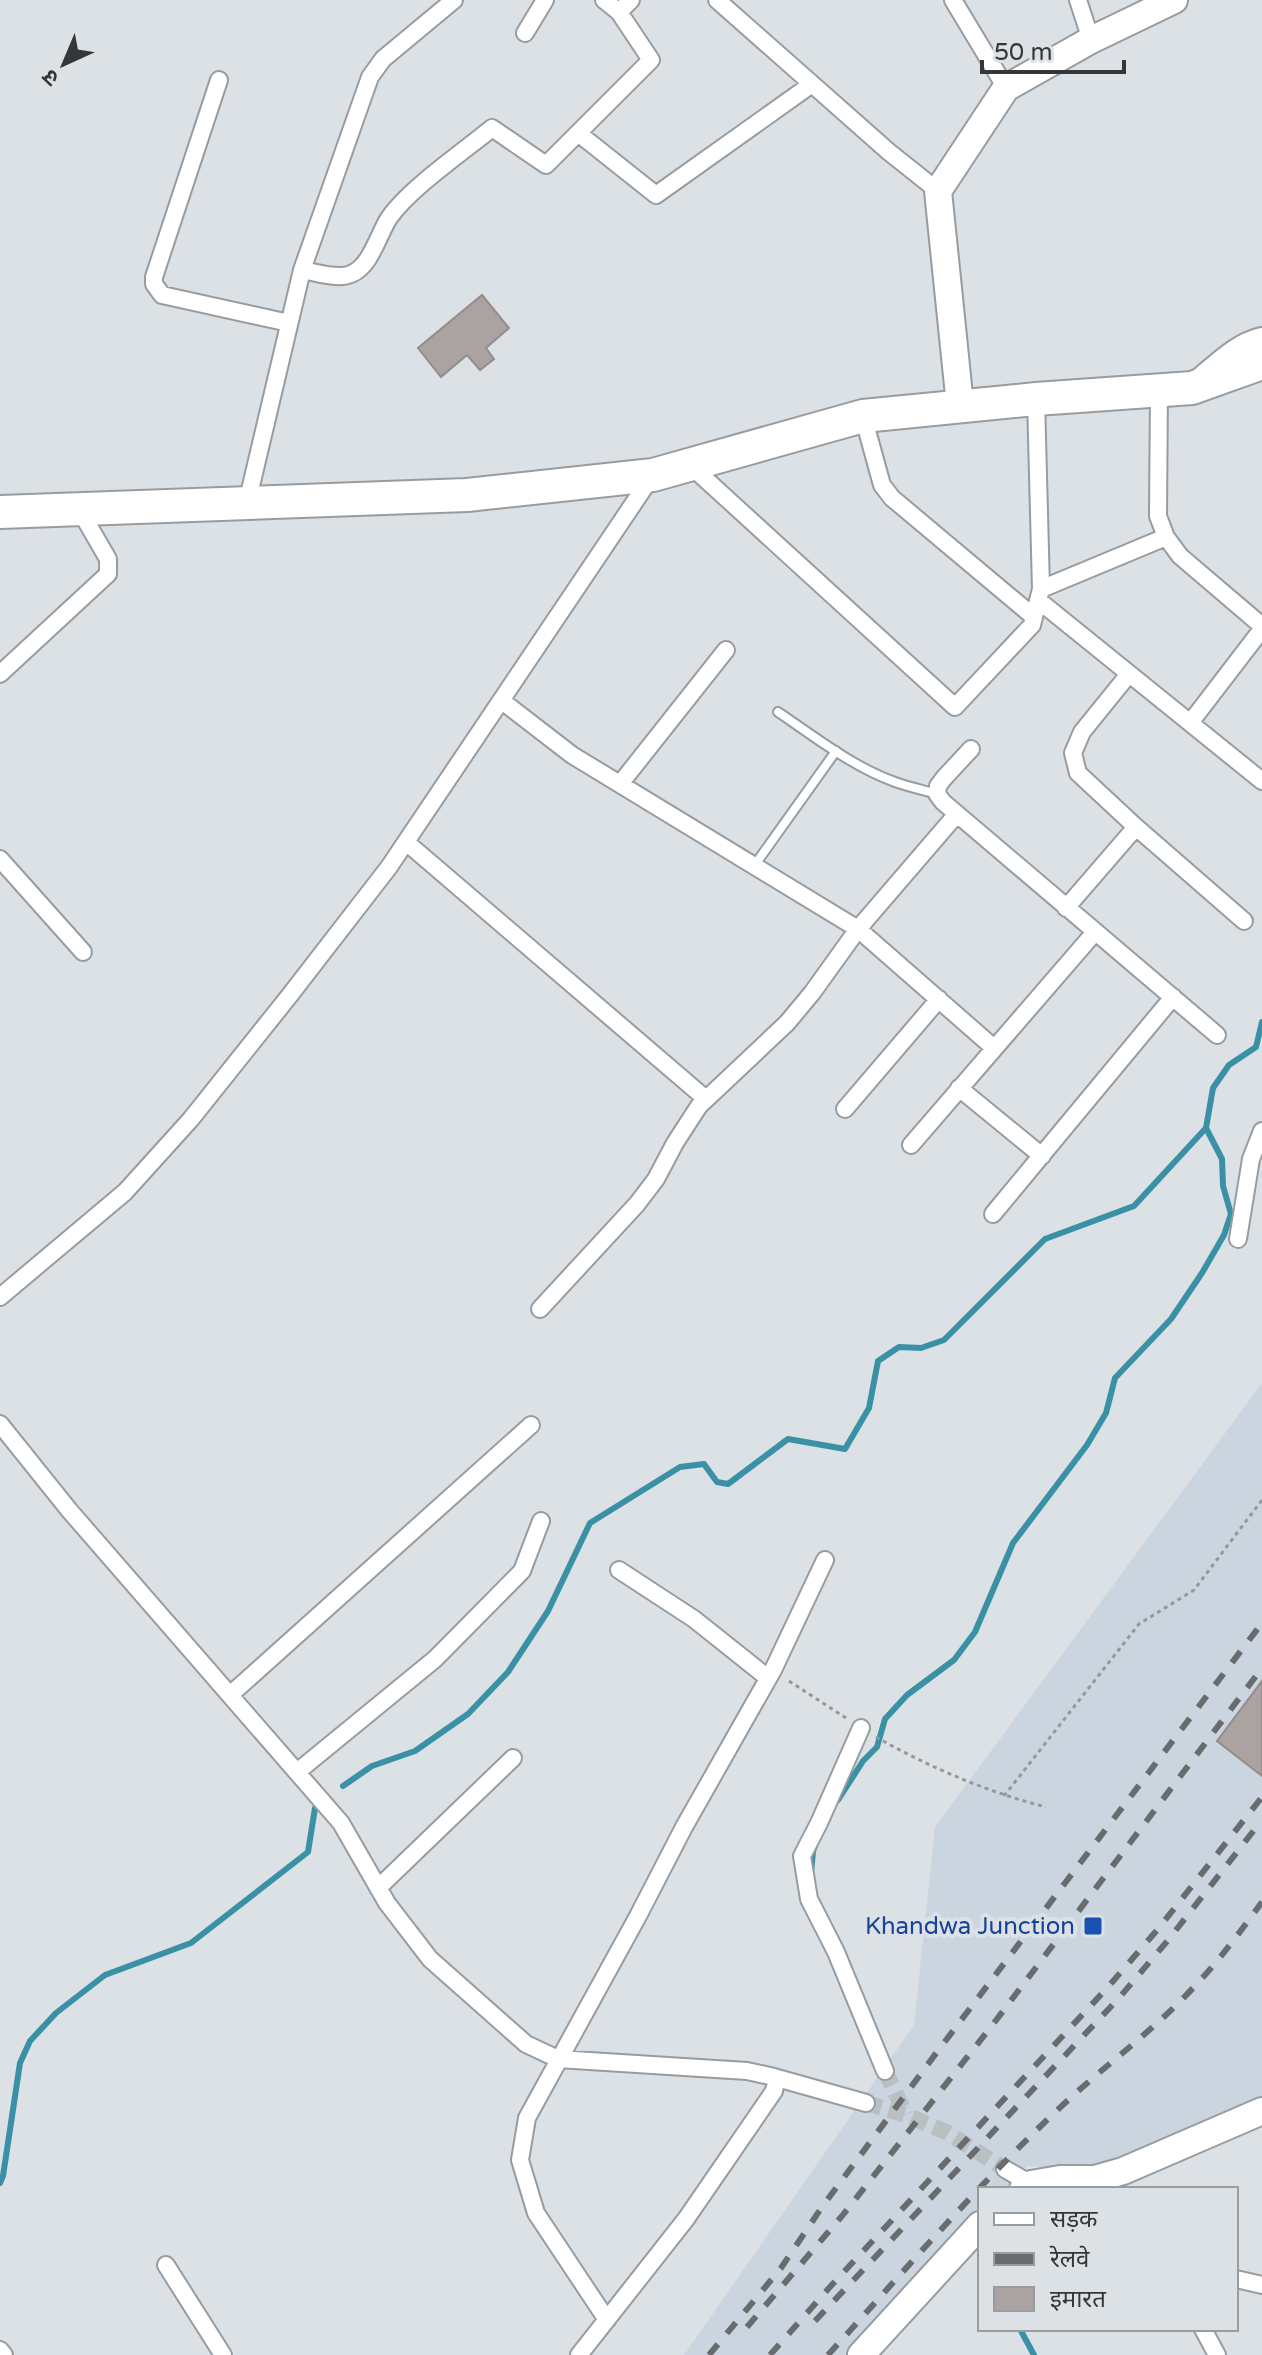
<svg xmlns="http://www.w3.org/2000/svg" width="1262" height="2355" viewBox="0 0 1262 2355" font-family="'Varela Round','Noto Sans Devanagari',sans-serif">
<rect width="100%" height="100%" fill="#dce1e5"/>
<!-- built -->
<path fill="#cbd5e0" d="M1262 1383V2099L1093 2170 1027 2166 1004 2189H980V2214L845 2355H684L914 2025 935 1827Z"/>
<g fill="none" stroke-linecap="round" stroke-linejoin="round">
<!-- stream -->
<path stroke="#3a91a6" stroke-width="6" d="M343 1786 372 1766 415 1751 468 1714 508 1672 548 1611 590 1523 680 1467 704 1464 717 1482 728 1484 788 1439 845 1449 869 1408 878 1361 899 1347 921 1348 944 1340 1045 1239 1134 1206 1206 1128 1213 1088 1229 1065 1256 1047 1262 1022
M838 1800 863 1761 877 1747 885 1719 907 1695 954 1660 975 1632 1013 1543 1087 1445 1106 1413 1115 1378 1171 1319 1202 1273 1224 1235 1231 1214 1223 1186 1222 1159 1206 1128
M811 1874 813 1851 815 1846
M0 2183 3 2176 20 2063 30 2041 56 2013 105 1975 191 1943 308 1852 315 1808
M1020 2329 1034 2355"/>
</g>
<!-- building -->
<path fill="#aaa3a2" stroke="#948d8c" stroke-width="2" d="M482 295 509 328 486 348 494 359 480 370 467 355 441 377 418 348Z
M1262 1681V1776L1217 1741Z"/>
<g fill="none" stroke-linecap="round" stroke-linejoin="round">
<!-- street-tunnel -->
<path stroke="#babfc2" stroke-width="16" stroke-dasharray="16 8" stroke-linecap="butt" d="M885 2071 906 2115
M866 2103 906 2115 946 2132 1005 2169"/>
<defs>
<path id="lane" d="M778 712C815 737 853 767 895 782 909 787 923 790 937 794
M754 866 836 751"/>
<path id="street" d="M604 0 619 12
M717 0 889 152 938 191
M953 0 1006 88
M1078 0 1091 40
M525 33 545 0
M219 80 154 277V284L162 295 289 323
M578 133 656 195 812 84
M302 270C315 272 338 280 351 274 371 266 378 235 389 218 410 188 463 152 492 128L546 165 651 60 619 12 631 0
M1159 389 1158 516 1166 537 1180 556 1262 626
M863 416 882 485 892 498 1034 617
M691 466 955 707 1032 625 1041 589 1036 399
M247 503 302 270 370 77 383 59 454 0
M1041 589 1166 537
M1038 600 1262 781
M0 674 108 574V559L79 509
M1129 674 1082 732 1073 753 1078 773 1136 827 1244 921
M502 701 572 755 858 929 994 1048
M1190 723 1262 629
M971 749 944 778 938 786 937 794 943 802 1217 1035
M620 784 726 650
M406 842 706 1099
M0 859 83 952
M1066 908 1136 827
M959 1088 1042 1156
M845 1109 939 999
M911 1145 1095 932
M993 1214 1173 997
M1238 1239 1251 1159 1262 1131
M0 1297 125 1192 191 1119 290 995 389 867 652 476
M540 1309 637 1204 656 1179 675 1143 699 1106 787 1023 812 993 858 929 956 815
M0 1424 69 1510 341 1823 387 1903 430 1959 526 2044 558 2059 747 2071 770 2076 776 2081 774 2091 686 2219 579 2355
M619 1570 694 1619 768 1678
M230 1695 531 1425
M861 1728 819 1823 802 1856 809 1899 836 1952 885 2071
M297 1772 435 1659 522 1571 541 1521
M378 1888 513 1758
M770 2076 866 2103
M1005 2169 1031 2184
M166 2265 223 2355
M1236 2279 1262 2285
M607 2320 536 2213 520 2160 527 2118 638 1916 684 1827 773 1670 825 1560
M1203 2329 1217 2355
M0 2350 4 2355"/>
<path id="secondary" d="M1201 380C1219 365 1239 345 1262 340"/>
<path id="primary" d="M960 405 938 191 1006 88 1091 40 1174 0
M1023 2189 1031 2184 1060 2179H1095L1123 2171 1262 2111
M861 2355 980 2225"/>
<path id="highway" d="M0 512 467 495 653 475 863 416 1036 399 1192 388 1262 363"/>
</defs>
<!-- lane casing -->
<use href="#lane" stroke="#979ca0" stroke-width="12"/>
<!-- street casing -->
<use href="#street" stroke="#979ca0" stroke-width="20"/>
<!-- secondary casing -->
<use href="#secondary" stroke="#979ca0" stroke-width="28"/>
<!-- primary casing -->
<use href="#primary" stroke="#979ca0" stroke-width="30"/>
<!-- highway casing -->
<use href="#highway" stroke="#979ca0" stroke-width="36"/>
<!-- path -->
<path stroke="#95989b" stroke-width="3" stroke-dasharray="4 4" stroke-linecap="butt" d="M789 1681 846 1718
M876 1737C929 1767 987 1792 1046 1807
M1004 1796 1139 1624 1194 1590 1262 1500"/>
<!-- lane -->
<use href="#lane" stroke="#fff" stroke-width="8"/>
<!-- street -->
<use href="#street" stroke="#fff" stroke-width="16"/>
<!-- secondary -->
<use href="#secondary" stroke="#fff" stroke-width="24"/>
<!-- primary -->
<use href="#primary" stroke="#fff" stroke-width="26"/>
<!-- highway -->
<use href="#highway" stroke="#fff" stroke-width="32"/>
<!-- rail -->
<path stroke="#696c6e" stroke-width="6" stroke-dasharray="14 14" stroke-linecap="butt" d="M815 2321 1119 1998 1169 1939 1262 1820
M747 2327 842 2216 994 2023 1262 1668
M709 2355 781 2268 822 2207 937 2052 1262 1623
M770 2355 829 2288 1108 1987 1158 1929 1262 1797
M828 2355C906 2269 981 2181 1066 2102 1108 2063 1154 2030 1193 1988 1219 1961 1240 1932 1262 1902"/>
</g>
<!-- markers -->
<rect fill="#1a4fb4" stroke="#dce1e5" stroke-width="3" x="1083" y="1916" width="20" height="20" rx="4"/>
<g text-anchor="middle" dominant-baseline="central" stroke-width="8" stroke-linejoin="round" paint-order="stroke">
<!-- transit labels -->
<g font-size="24" fill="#164399" stroke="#dce1e5" text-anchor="end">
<text x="1075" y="1926">Khandwa Junction</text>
</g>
</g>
<!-- legend -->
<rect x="978" y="2187" width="260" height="144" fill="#dce1e5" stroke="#999da0" stroke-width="2"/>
<rect x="994" y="2213" width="40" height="12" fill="#ffffff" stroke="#999da0" stroke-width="2"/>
<text x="1050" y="2227" font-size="24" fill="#343638">सड़क</text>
<rect x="994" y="2253" width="40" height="12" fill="#696c6e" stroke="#999da0" stroke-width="2"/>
<text x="1050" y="2267" font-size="24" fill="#343638">रेलवे</text>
<rect x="994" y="2287" width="40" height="24" fill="#aaa3a2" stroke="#999da0" stroke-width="2"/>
<text x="1050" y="2307" font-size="24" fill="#343638">इमारत</text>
<!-- north arrow -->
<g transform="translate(64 64) rotate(224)" stroke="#dce1e5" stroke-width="6" paint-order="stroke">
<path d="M0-6L14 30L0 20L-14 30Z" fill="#343638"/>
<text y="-12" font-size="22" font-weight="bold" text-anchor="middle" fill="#343638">उ</text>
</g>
<!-- scale -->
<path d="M982 60v12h142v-12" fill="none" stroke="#343638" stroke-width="4"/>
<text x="994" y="60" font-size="24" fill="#343638" stroke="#dce1e5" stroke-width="6" paint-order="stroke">50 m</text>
</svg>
